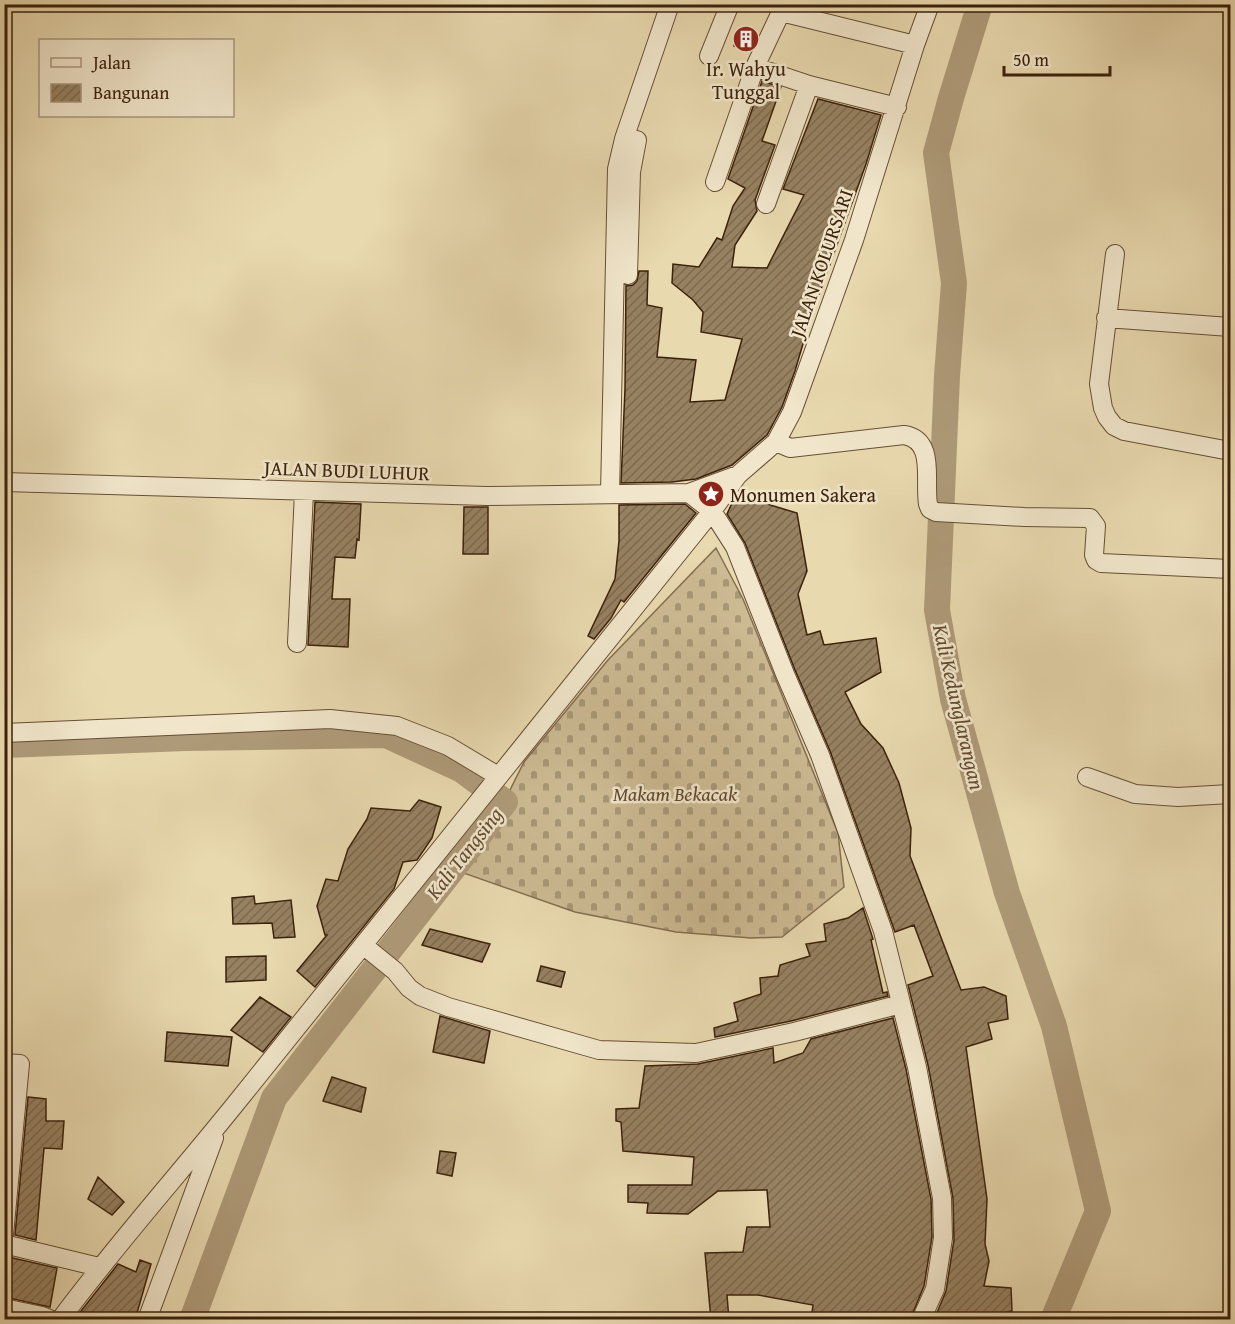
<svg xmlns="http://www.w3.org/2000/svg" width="1235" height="1324" viewBox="0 0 1235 1324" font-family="'Gentium Book Plus',serif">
<defs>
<pattern id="cemetery-stones" width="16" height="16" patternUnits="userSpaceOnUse" patternTransform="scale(1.5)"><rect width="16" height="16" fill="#ccba93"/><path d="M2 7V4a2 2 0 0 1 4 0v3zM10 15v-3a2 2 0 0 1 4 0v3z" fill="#a79776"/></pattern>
<pattern id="building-hatch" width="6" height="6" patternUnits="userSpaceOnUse" patternTransform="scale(1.5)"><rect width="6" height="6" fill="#968161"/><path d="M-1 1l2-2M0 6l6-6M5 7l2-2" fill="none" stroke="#7c694e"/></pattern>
</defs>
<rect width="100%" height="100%" fill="#e9d9af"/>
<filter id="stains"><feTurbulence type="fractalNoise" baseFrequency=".00333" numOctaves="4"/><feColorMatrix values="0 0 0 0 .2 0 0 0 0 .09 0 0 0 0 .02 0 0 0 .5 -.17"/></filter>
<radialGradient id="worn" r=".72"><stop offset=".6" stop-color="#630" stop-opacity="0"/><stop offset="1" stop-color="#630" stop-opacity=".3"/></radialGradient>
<!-- cemetery -->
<path fill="url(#cemetery-stones)" stroke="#846e50" stroke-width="1.5" d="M716 548 743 599 838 833 844 887 782 937 751 938 676 932 575 912 452 869 502 806 524 762 608 660Z"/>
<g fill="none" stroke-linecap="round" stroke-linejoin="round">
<!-- river -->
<path stroke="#ae9a78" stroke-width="26" d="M980 4 951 98 936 153 954 283 947 376 937 610 953 699 1007 893 1054 1026 1098 1211 1053 1320
M4 745 186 738 386 735 462 770 505 802 274 1098 192 1320"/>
</g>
<!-- building -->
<path fill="url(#building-hatch)" stroke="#3c210c" stroke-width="1.5" d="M739 29 757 33 753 45 747 44 745 50 734 46Z
M762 81 781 87 762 141 775 145 755 200 757 211 735 245 732 267 767 268 804 195 783 189 818 99 881 115 866 164 810 320 795 371 782 407 767 435 732 465 696 479 672 482 621 483 625 389 626 286 633 285 637 281 639 271H648L647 305 662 308 657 357 696 360 690 402 725 400 742 339 701 332 703 312 693 300 672 283 673 264 699 267 717 238 722 240 733 206 745 188 728 179Z
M750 499 797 513 807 571 798 594 807 635 820 631 824 645 876 638 881 672 845 692 861 724 883 748 899 783 911 828 910 856 961 990 984 987 1006 996 1008 1019 988 1023 992 1039 966 1047 987 1199 985 1244 989 1261 984 1286 1011 1288 1012 1311 993 1315 991 1320H934L946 1291 954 1240 953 1198 928 1065 908 985 933 976 914 925 895 932 830 751 795 670 745 543 727 514 733 501Z
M315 502 361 504 359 540 357 539 355 558 335 557 332 599H350L348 647 308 645Z
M685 504 696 513 624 602 621 600 611 618 594 639 588 636 615 579 619 541V505Z
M464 507H488V554H463Z
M419 800 441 807 432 838 417 860 403 862 394 889 315 987 297 971 327 935H325L317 906 326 879 338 881 348 849 367 819 371 808 410 811Z
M254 896 255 904 291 900 295 937 274 938 272 923 233 924 232 898Z
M863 908 873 939 871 940 883 993 887 992 888 996 791 1021 715 1037 714 1028 738 1021 734 1003 761 994 760 978 778 976 780 965 810 956 806 944 826 941 824 924 848 918Z
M430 929 490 944 482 962 422 945Z
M266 956V980L226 982V957Z
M541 966 565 972 561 987 537 981Z
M260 997 291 1017 263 1052 231 1030Z
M440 1016 490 1031 484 1063 433 1052Z
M893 1018 906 1069 931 1199 932 1237 924 1286 910 1320H811L813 1305 758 1295H727L729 1320H711L705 1253 743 1252 747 1227H770L767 1190 718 1191 688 1214 647 1213 648 1203 628 1202V1185H692L694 1157 623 1151 621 1122 616 1121V1109L639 1108 645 1066 698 1064 773 1048 774 1063 803 1053 811 1039Z
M167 1032 232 1037 228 1066 165 1061Z
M332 1077 366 1088 361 1112 323 1101Z
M28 1097 46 1099V1121H64L62 1149 44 1148 36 1240 15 1235Z
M440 1151 456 1153 452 1176 437 1173Z
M98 1177 124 1202 112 1215 88 1199Z
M4 1256 57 1268 50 1307 4 1297Z
M140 1260 151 1264 135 1320H74L118 1264 136 1272Z"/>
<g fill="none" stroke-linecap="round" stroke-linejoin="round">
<defs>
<path id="minor" d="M709 56 730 4
M755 67 809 85 897 107
M715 182 755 67 781 12 915 45
M766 204 809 85
M1115 254 1099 384 1103 408 1107 417 1114 426 1124 431 1230 451
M628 275 631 172 637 140
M1106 318 1230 327
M776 442 790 448 904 435C936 440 924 480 928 504L930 509 936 512 1024 517 1090 518 1096 526 1094 555 1096 560 1101 563 1230 569
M4 482 487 496 689 493 738 475
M689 493 712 511 735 547 785 674 820 755 883 931 917 1067 942 1198 943 1238 935 1289 921 1320
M610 494 617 169 624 139 670 4
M297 643 304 492
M4 733 330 719 397 726 448 746 498 776
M1087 777 1135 794 1178 797 1230 794
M363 945 395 971 409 988 420 996 448 1007 599 1050 696 1053 794 1032 901 1004
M4 1063 20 1064 4 1235
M4 1244 99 1267
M4 1308 42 1316 52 1320
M60 1320C117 1243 181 1172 241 1097 398 902 554 706 712 511L738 475 776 442 792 412 854 240 915 45 930 4
M147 1320 214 1138"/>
</defs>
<!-- minor casing -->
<use href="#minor" stroke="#674f35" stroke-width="20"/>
<!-- minor -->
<use href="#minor" stroke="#f1e6cb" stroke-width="18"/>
</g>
<!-- icons -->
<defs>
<symbol id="building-disc" viewBox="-11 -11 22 22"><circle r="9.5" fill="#8f2418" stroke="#f1e6cb"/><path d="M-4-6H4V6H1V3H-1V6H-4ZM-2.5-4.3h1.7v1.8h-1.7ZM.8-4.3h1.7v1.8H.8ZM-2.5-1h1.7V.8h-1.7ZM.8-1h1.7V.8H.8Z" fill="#fff"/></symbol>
<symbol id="sight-disc" viewBox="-11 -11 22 22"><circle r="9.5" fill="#8f2418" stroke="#f1e6cb"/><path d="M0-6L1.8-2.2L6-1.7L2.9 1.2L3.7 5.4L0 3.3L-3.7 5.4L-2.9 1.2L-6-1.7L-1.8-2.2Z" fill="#fff"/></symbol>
</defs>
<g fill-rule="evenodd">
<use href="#building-disc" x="731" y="24" width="30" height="30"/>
<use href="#sight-disc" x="696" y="479" width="30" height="30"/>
</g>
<g text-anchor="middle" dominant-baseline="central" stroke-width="5" stroke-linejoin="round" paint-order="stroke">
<!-- poi labels -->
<g font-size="20" fill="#3c210c" stroke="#f1e6cb">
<text x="746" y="68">Ir. Wahyu<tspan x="746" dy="23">Tunggal</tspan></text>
<text x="730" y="494" text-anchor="start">Monumen Sakera</text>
</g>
<!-- street labels -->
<g font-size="20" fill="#3c210c" stroke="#f1e6cb">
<text transform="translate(821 263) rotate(-71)">JALAN KOLURSARI</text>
<text transform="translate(347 470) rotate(2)">JALAN BUDI LUHUR</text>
</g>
<!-- park labels -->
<g font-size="20" font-style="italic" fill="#60472e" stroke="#f1e6cb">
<text x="675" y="793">Makam Bekacak</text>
</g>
<!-- water labels -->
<g font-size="21" font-style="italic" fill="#644b32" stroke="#f1e6cb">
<text transform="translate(959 707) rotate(77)">Kali Kedunglarangan</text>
<text transform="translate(464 853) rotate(-52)">Kali Tangsing</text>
</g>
</g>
<!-- margin -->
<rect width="1235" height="1324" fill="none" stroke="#e9d9af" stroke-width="24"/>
<rect x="6" y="6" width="1223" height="1312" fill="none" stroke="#3c210c" stroke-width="3"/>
<rect x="12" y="12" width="1211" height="1300" fill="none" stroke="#3c210c" stroke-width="1.5"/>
<!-- legend -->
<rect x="39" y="39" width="195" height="78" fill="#f1e6cb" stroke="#a9977f" stroke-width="1.5"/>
<rect x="51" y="58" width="30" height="9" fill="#f1e6cb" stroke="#a9977f" stroke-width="1.5"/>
<text x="93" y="69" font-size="18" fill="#3c210c">Jalan</text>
<rect x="51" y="84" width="30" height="18" fill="url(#building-hatch)" stroke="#a9977f" stroke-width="1.5"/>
<text x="93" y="99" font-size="18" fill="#3c210c">Bangunan</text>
<!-- scale -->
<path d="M1004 66v9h106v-9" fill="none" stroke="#3c210c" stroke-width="3"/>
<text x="1013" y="66" font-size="18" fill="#3c210c" stroke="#f1e6cb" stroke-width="4.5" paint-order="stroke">50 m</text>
<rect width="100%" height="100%" filter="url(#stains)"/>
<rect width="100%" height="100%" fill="url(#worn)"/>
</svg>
